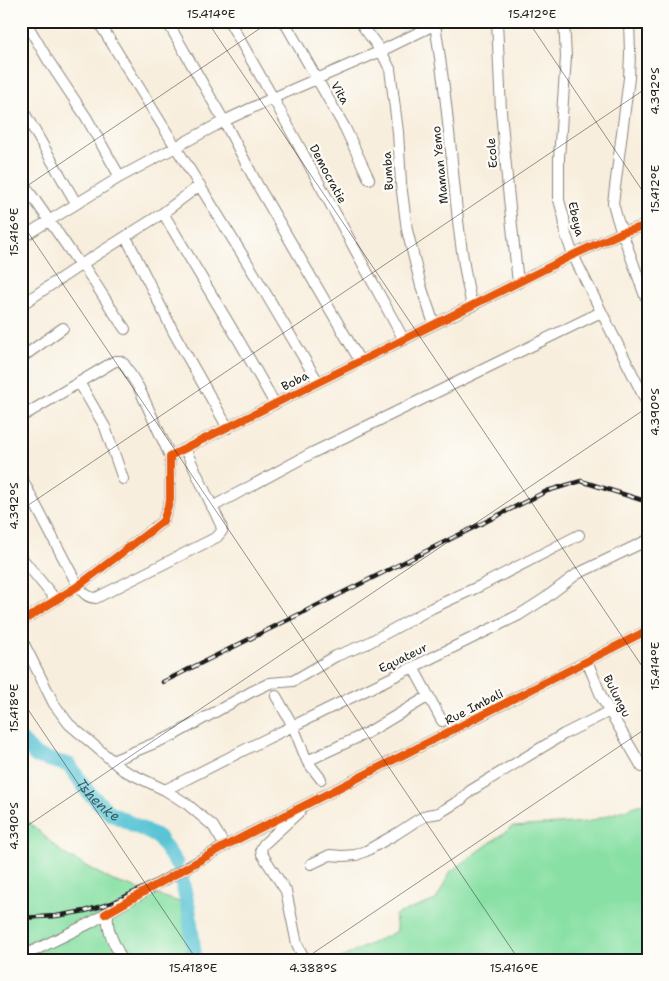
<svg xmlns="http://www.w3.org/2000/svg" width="669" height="981" viewBox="0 0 669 981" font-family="'Shantell Sans',sans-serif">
<rect width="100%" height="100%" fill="#fdfcf7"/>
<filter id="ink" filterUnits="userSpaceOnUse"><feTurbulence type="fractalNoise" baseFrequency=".02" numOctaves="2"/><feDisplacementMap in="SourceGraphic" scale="10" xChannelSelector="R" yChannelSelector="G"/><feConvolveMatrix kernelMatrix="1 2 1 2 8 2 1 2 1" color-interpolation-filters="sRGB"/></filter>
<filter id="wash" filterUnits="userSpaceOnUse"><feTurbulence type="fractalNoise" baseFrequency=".0096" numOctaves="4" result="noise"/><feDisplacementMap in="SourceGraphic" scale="20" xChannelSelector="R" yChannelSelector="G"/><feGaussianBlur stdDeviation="1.12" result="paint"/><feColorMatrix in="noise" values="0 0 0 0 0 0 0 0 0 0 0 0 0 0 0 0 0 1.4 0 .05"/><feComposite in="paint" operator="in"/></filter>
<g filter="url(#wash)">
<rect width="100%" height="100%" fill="#f8eedd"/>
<!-- green -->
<path fill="#88e0a4" stroke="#527e60" d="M648 802V960H337L397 931 395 915 436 900 450 872 512 827 587 822Z
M21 815 64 854 113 881 183 903 191 960H21Z"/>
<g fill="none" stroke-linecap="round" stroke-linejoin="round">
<!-- river -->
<g stroke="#5ac4d5" stroke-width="15">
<path id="s1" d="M21 740 36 756 69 765 88 792 110 813 158 837 176 863"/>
<path d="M181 877 189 911 195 960"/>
</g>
</g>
</g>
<g filter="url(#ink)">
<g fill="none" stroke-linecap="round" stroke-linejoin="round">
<defs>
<path id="minor" d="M25 21 48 60 86 117 120 177
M98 21 253 272 318 382
M167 21 224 121 257 184 360 361
M229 21 273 98 404 340
M284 21 345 128 369 179
M359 21 381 51 390 69 398 132 401 184 407 230 421 286 434 324
M433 21 435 24C440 57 445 90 448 123 455 184 458 246 472 306
M497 21 501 111 508 189 518 283
M564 21 566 57 559 158V200L564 218 566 235 573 255 648 405
M629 21 630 53 629 78 613 203 617 218 645 296
M21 107 76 203
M21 180 80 265
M163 213 241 344 275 404
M126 237 174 333 228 428
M21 238 120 177 224 121 273 98 381 51 442 21
M82 264C97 285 110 308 125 329
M21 305 82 264 163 213 200 185
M21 358 63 328
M79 382 105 427 123 479
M21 417 115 361H120L124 364 139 388 170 456
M21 477 78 586C83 592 87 598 96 598L217 537 222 531 221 525 185 449
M212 507 312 453 601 312
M21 557 56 600
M21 622 78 586 153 529 163 521 170 500V456L573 255 623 232 648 225
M21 638 54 704 69 724 123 770 165 790 187 804 213 826 225 846
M587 661 602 698 642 767
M413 667 442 721
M276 696 293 726 307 761 321 779
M112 761 174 735 251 692 270 683 293 681 336 656 366 644 432 608 480 586 579 535
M307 761 367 733 429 696
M165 790 258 743 293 726 519 615 544 599 577 574 648 540
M300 811 264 844 261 849 262 854 286 891 297 944 305 960
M311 864 330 855 342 856 356 855 366 851 396 834 416 821 427 815 439 813 462 799 470 791 564 734 610 711
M105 914 225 846 648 630
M21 957 92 922 105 914 108 916C106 932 116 946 122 960"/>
</defs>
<!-- minor casing -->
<use href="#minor" stroke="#8a857c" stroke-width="12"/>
<!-- minor -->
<use href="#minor" stroke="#fff" stroke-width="10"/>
<defs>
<path id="rail" d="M163 682 547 491 581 481 648 502
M21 918 56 916 85 911 112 903 147 886 224 843 648 629"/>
</defs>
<!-- rail casing -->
<use href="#rail" stroke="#1c1c1c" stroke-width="4.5"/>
<!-- rail -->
<use href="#rail" stroke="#fdfcf7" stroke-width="2.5" stroke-dasharray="8" stroke-linecap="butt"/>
<defs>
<path id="cycleway" d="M21 622 78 586 153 529 163 521 170 500V456L573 255 623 232 648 225
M105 914 225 846 648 630"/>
</defs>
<!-- cycleway casing -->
<use href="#cycleway" stroke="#fdfcf7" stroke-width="11"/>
<!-- cycleway -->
<use href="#cycleway" stroke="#e8590c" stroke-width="8"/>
</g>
</g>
<!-- ticks -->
<path fill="none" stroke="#1c1c1c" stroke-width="1" stroke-opacity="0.45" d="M207 21 648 675M528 21 648 199M21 190 271 21M21 222 519 960M21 510 648 87M21 699 197 960M21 830 648 407M303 960 648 727"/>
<g text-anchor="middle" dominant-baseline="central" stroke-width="4.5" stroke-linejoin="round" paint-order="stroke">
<!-- street labels -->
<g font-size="12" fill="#1c1c1c" stroke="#fdfcf7">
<text transform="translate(340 93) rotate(60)">Vita</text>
<text transform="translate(492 153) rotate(-95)">Ecole</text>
<text transform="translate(440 165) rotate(-96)">Maman Yemo</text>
<text transform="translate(388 171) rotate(-94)">Bumba</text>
<text transform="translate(328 174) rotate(62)">Democratie</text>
<text transform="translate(576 219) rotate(77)">Ebeya</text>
<text transform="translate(295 381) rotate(-27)">Boba</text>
<text transform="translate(403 658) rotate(-26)">Equateur</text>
<text transform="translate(617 696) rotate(63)">Bulungu</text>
<text transform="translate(474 707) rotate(-27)">Rue Imbali</text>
</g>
<!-- water labels -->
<g font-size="14" font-style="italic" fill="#355f66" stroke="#fdfcf7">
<text stroke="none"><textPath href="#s1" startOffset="102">Tshenke</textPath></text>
</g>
</g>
<!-- margin -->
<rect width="669" height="981" fill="none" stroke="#fdfcf7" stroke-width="55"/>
<rect x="28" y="28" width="614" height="926" fill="none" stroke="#1c1c1c" stroke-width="2"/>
<g font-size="12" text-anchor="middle" fill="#1c1c1c">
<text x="211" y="18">15.414°E</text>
<text x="532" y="18">15.412°E</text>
<text transform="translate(655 91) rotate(-90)" y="4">4.392°S</text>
<text transform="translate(655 189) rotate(-90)" y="4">15.412°E</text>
<text transform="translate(14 232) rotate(-90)" y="4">15.416°E</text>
<text transform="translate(655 412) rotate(-90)" y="4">4.390°S</text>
<text transform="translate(14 506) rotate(-90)" y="4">4.392°S</text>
<text transform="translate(655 666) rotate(-90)" y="4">15.414°E</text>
<text transform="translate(14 708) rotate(-90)" y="4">15.418°E</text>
<text transform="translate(14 826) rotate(-90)" y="4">4.390°S</text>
<text x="193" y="972">15.418°E</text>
<text x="313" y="972">4.388°S</text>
<text x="514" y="972">15.416°E</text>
</g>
</svg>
